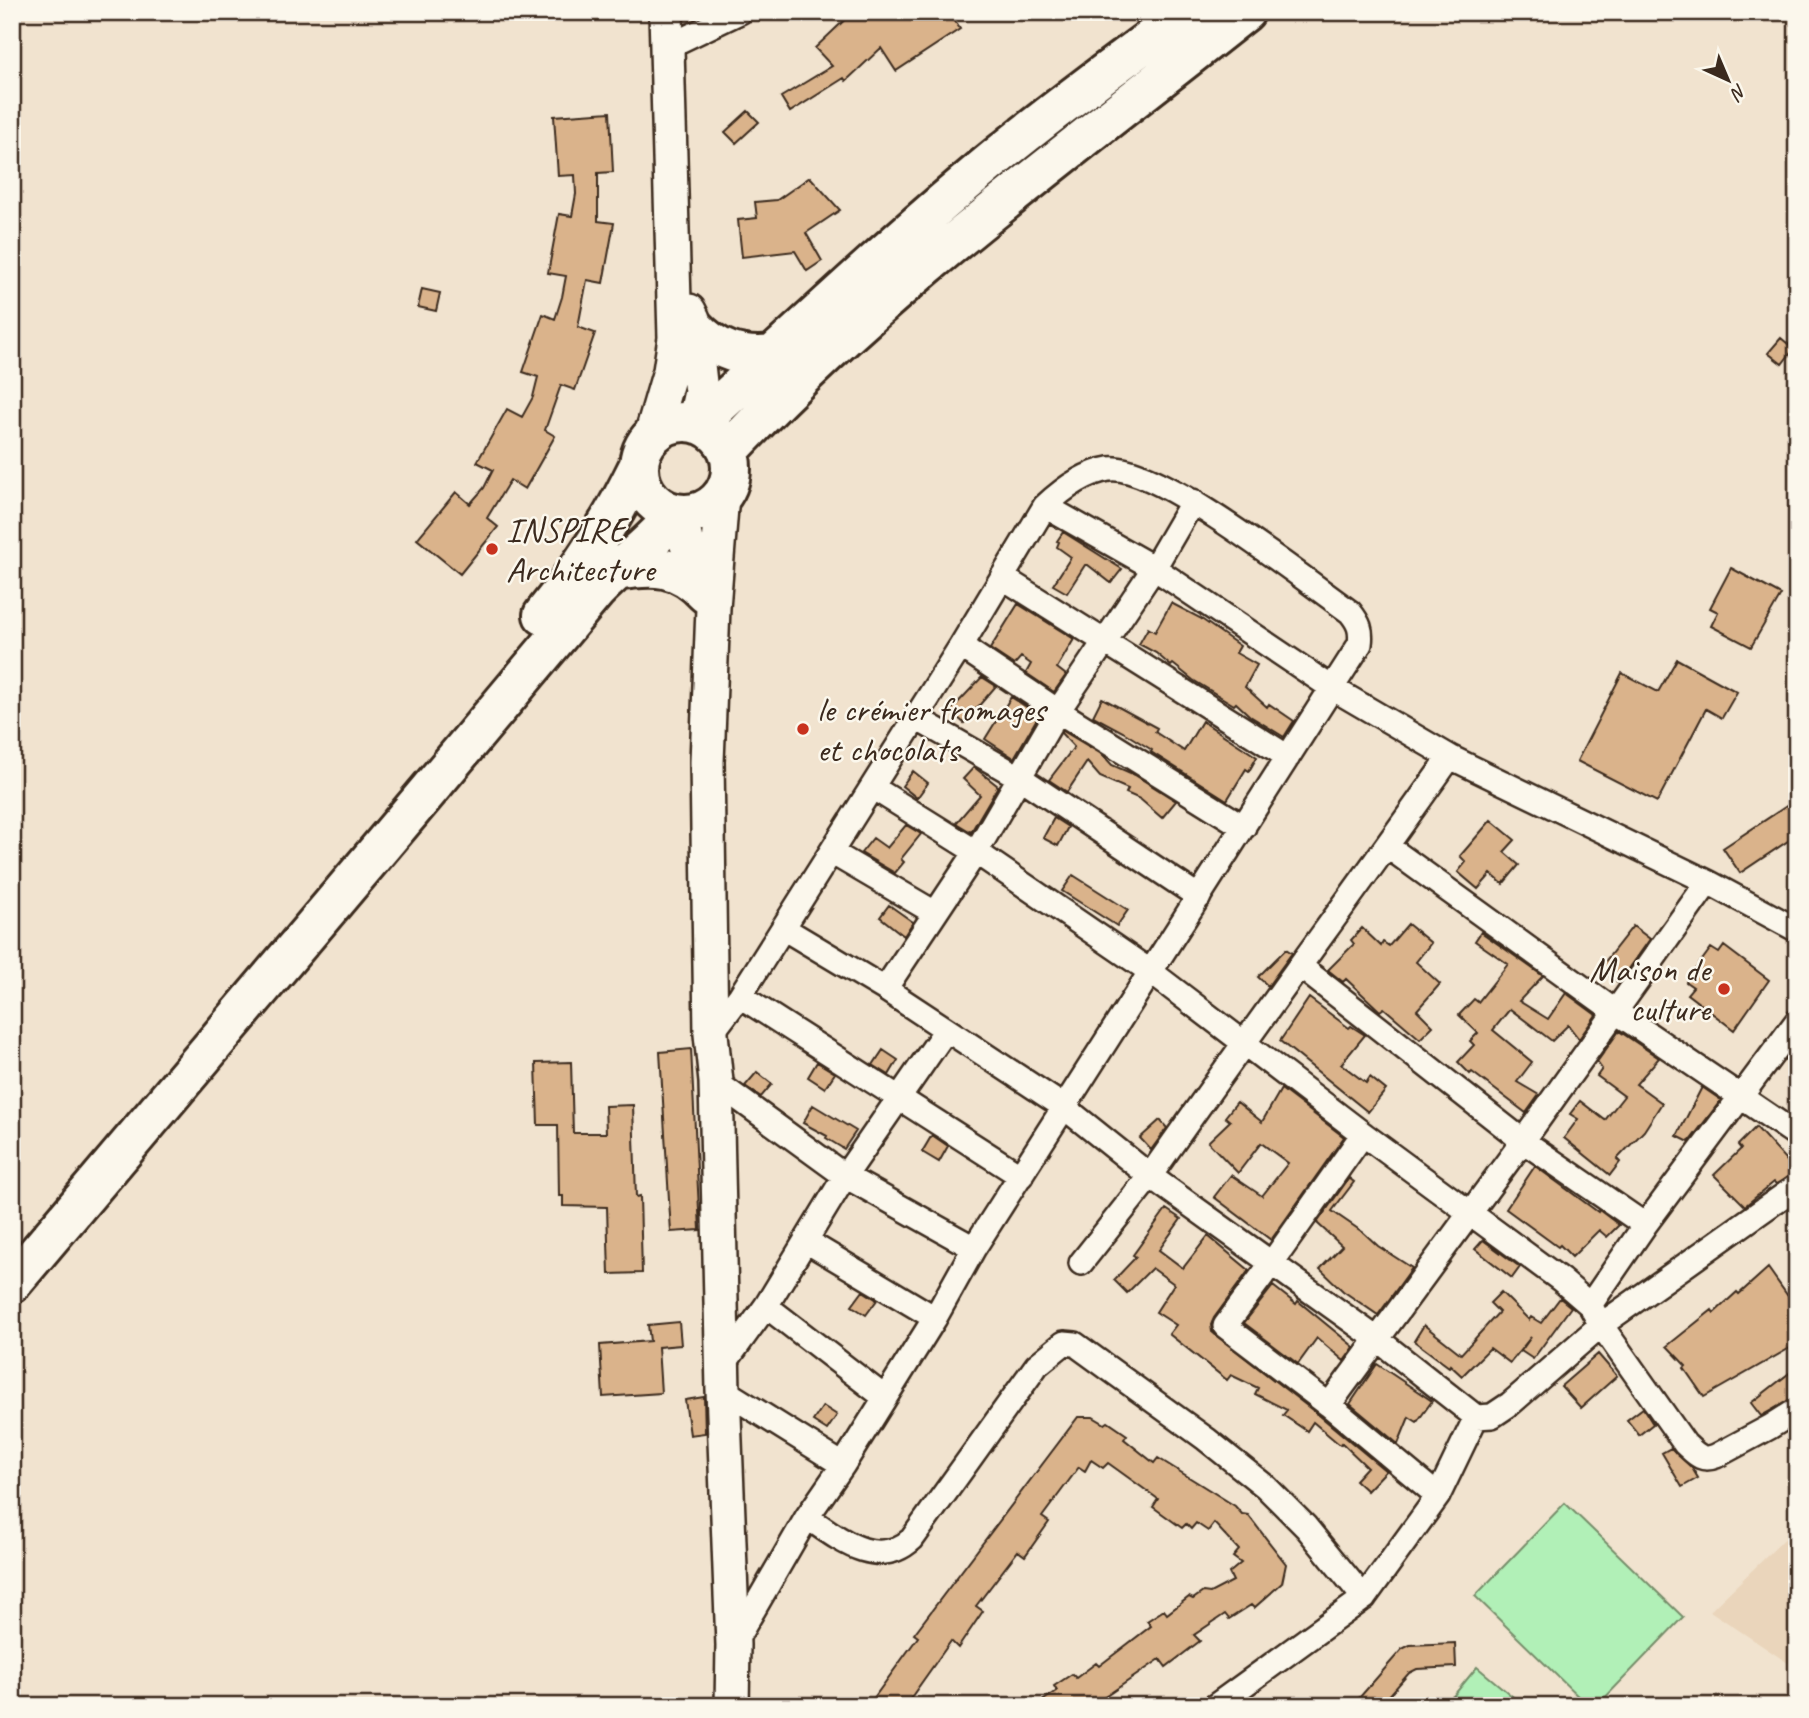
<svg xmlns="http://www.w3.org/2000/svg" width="1809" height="1718" viewBox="0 0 1809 1718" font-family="Caveat,sans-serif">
<rect width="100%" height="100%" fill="#f1e3cf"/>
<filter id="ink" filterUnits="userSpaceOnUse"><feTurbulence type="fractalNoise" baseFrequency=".0143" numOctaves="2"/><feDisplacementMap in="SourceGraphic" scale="14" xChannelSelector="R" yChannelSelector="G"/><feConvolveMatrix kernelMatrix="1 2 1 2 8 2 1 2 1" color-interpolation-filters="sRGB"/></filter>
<g filter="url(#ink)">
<!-- built -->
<path fill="#ead5bb" d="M1797 1527V1669L1710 1611Z"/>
<!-- green -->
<path fill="#b1f0b7" stroke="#768d6a" stroke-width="2" d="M1565 1503 1683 1617 1597 1706H1588L1475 1596Z
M1477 1667 1524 1706H1445Z"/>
<!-- building -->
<path fill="#dab38b" stroke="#3b2a1e" stroke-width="2" d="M853 12H949L960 29 896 71 881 48 846 81 844 78 790 112 781 97 832 66 815 48Z
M748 111 759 122 736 143 725 132Z
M610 112 613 172 598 173V221L614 223 603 283 587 280 578 327 595 333 575 390 561 385 545 430 555 436 525 489 510 480 487 518 498 527 460 574 417 539 456 492 470 504 484 488 493 470 477 462 507 409 522 417 533 397 538 377 523 372 543 314 555 319 562 297 566 276 548 273 559 214 572 216 576 194 575 175 558 176 554 116Z
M810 177 840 210 806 233 822 261 807 271 795 251 742 257 738 220 757 218 755 202 777 200Z
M422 289 440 293 436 311 418 307Z
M1781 338 1794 349 1782 364 1768 353Z
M1063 532 1122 569 1111 583 1088 565H1085L1067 593 1053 585 1071 557 1057 547 1059 542 1057 541Z
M1731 568 1781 595 1751 647 1711 626 1718 612 1710 608Z
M1171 603 1200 618 1240 646 1236 653 1257 665 1245 687 1267 707 1269 704 1294 721 1284 737 1250 716 1236 703 1234 705 1193 680 1173 664 1171 666 1156 653 1139 644 1148 628 1155 632Z
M1018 604 1074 639 1057 668 1066 675 1054 692 1026 673 1031 664 1021 657 1014 665 990 649Z
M1677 659 1737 692 1722 718 1706 709 1657 802 1577 761 1622 673 1658 692Z
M982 677 996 686 964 723 950 711Z
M1011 697 1039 715 1014 758 985 739Z
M1102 698 1157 728 1155 732 1184 751 1202 721 1257 757 1249 771 1246 769 1227 800 1151 752 1152 750 1123 732 1093 716Z
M1063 731 1103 755 1112 765 1135 775 1176 801 1162 818 1140 799 1126 793 1128 789 1100 777 1087 762 1067 792 1049 780 1074 747 1061 733Z
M974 767 998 786 971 832 956 823 980 795 963 779Z
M913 771 928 783 917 798 902 786Z
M1797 799V835L1740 873 1723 848Z
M1054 818 1068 827 1058 846 1043 838Z
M1491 820 1515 840 1504 852 1519 865 1503 884 1491 874 1478 889 1458 872 1466 862 1460 856Z
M906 825 921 834 901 859 904 862 895 873 861 853 873 838 887 848Z
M1073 875 1128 910 1117 926 1062 891Z
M889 905 913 922 904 936 880 917Z
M1408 924 1431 943 1416 962 1440 984 1417 1010 1433 1026 1420 1039 1384 1008 1380 1011 1346 979 1343 982 1328 970 1354 944 1351 940 1362 928 1381 946 1383 942 1389 946Z
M1633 926 1650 939 1619 983 1600 968Z
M1481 932 1543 976 1519 1001 1548 1019 1566 993 1596 1015 1579 1039 1568 1025 1552 1041 1510 1009 1493 1030 1532 1062 1517 1082 1539 1095 1526 1113 1472 1072 1470 1074 1458 1062 1474 1045 1470 1041 1478 1033 1459 1015 1474 999 1478 1002 1508 964 1475 941Z
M1724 946 1769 980 1734 1030 1687 994 1693 987 1686 982 1711 948 1719 953Z
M1286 949 1292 953 1268 986 1258 977Z
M1309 998 1349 1028 1351 1026 1365 1035 1341 1064 1366 1083 1370 1077 1386 1090 1368 1112 1280 1041Z
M1619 1031 1659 1058 1636 1084 1662 1103 1644 1131 1617 1159 1620 1162 1610 1175 1564 1138 1578 1119 1570 1114 1580 1101 1605 1120 1624 1096 1597 1076 1602 1069 1597 1062Z
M691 1049 700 1230 671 1232 660 1052Z
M883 1050 898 1060 889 1075 873 1065Z
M571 1062 573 1133H606L605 1106 633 1105 636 1197 640 1196 642 1273 609 1274 607 1207 563 1206V1196H559L558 1125H538L536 1063Z
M817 1062 835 1073 825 1088 808 1077Z
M757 1072 772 1084 761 1097 745 1086Z
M1702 1087 1721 1100 1689 1142 1677 1136Z
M1281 1089 1344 1137 1271 1240 1214 1197 1231 1175 1262 1196 1288 1163 1261 1143 1238 1173 1208 1142 1230 1121 1225 1117 1237 1102 1262 1122Z
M813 1105 856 1131 844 1149 826 1138 827 1136 803 1123Z
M1160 1120 1167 1128 1151 1150 1140 1138Z
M1756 1127 1797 1172 1776 1184 1774 1182 1745 1206 1714 1175 1741 1149 1738 1145Z
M932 1135 948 1146 939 1162 922 1152Z
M1535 1166 1598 1212 1599 1210 1619 1225 1607 1237 1599 1230 1572 1257 1560 1245 1558 1247 1506 1209Z
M1349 1178 1354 1182 1332 1211 1364 1233 1378 1246 1412 1268 1378 1315 1343 1291 1320 1269 1342 1246 1317 1223Z
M1166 1209 1181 1219 1159 1250 1183 1268 1208 1236 1249 1270 1214 1318 1211 1325 1212 1332 1320 1416 1386 1471 1367 1491 1355 1480 1367 1467 1342 1443 1340 1445 1313 1422 1307 1431 1283 1415 1287 1410 1255 1394 1258 1388 1231 1375 1227 1380 1169 1334 1176 1325 1156 1312 1174 1284 1152 1268 1127 1293 1114 1280 1136 1257 1133 1255Z
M1483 1240 1520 1267 1512 1278 1475 1249Z
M1768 1268 1797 1309V1344L1704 1397 1684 1368 1686 1366 1667 1346 1712 1310 1714 1313 1737 1292 1739 1294Z
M1273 1286 1296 1304 1298 1301 1354 1347 1344 1361 1317 1338 1298 1364 1244 1323Z
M863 1291 877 1300 866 1315 852 1306Z
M1501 1292 1529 1320 1531 1317 1541 1323 1560 1298 1571 1307 1533 1359 1521 1351 1531 1337 1510 1363 1490 1348 1462 1376 1450 1365 1449 1367 1414 1341 1424 1325 1461 1354 1499 1312 1490 1303Z
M679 1322 681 1345 658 1347 661 1393 603 1397 600 1345 650 1341 648 1325Z
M1598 1354 1617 1376 1581 1408 1561 1386Z
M1377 1364 1432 1401 1417 1422 1409 1417 1398 1444 1350 1404Z
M1797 1367V1396L1761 1416 1751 1403Z
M704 1397 705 1433 690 1435 685 1400Z
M823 1406 837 1415 827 1430 813 1421Z
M1643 1408 1653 1424 1639 1435 1627 1420Z
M1078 1417H1093L1105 1424 1108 1422 1127 1435 1124 1439 1154 1463 1158 1458 1235 1506 1242 1514 1248 1515 1286 1564 1282 1583 1254 1608 1251 1605 1229 1619 1225 1614 1194 1635 1200 1641 1166 1667 1160 1659 1102 1699 1108 1706H1035L1057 1691 1054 1686 1072 1674 1076 1678 1096 1663 1099 1666 1151 1626 1147 1621 1164 1610 1167 1614 1189 1597 1193 1599 1203 1592 1210 1593 1233 1581 1229 1573 1241 1563 1233 1557 1239 1550 1214 1523 1208 1531 1196 1523 1191 1529 1186 1524 1182 1528 1153 1507 1158 1499 1108 1463 1103 1468 1091 1460 1085 1471 1079 1467 1042 1517 1049 1522 1025 1556 1018 1551 976 1606 983 1611 958 1648 951 1641 905 1706H868L918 1637 914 1634Z
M1671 1448 1692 1468 1698 1478 1682 1487 1662 1453Z
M1455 1643 1456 1667 1417 1669 1409 1673 1380 1706H1352L1402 1649 1410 1645Z"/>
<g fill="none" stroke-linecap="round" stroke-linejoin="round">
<defs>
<path id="street" d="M667 47 740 12
M1045 506 1154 568 1332 688 1450 757
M1002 577 1288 757
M961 646 1058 711 1244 827
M916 718 1019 777 1199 897
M872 787 976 852 1151 972 1363 1134 1561 1280 1590 1305 1601 1325 1685 1444C1695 1453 1701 1462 1716 1456L1770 1427 1797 1410
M1387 846 1616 1012 1797 1135
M831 852 935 913
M1301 967 1523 1141 1645 1225
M885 989 976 852 1058 711 1154 568 1193 501
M740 996 1021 1176
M711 1034 740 996 783 928 885 989 1064 1107 1150 1176C1248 1035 1351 897 1450 757L1708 882 1797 930
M716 1082 845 1176 974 1248
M1363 1134 1271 1264 1225 1326 1329 1405 1438 1496
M806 1241 935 1318
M1081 1263 1150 1176 1377 1339 1476 1417 1492 1416 1510 1404 1601 1325 1797 1186
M1590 1305 1645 1225 1797 1021
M766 1306 884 1397
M724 1364 766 1306 845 1176 946 1030
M723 1390 843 1465
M1329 1405 1523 1141 1708 882
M807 1517C838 1538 877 1571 912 1539L1037 1365 1064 1343 1075 1344 1206 1439 1266 1487 1306 1527 1364 1598 1215 1706
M1364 1598 1438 1496 1476 1417
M733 1645 807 1517 843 1465 935 1318 974 1248 1360 644C1362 630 1359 623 1350 612 1306 581 1157 463 1109 469 1084 473 1063 489 1045 506L961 646 783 928"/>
<path id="secondary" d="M689 311 693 319 701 392 694 423
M651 436 670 371 675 338 666 12
M722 495 713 608 707 762 711 1034 716 1082 723 1390 733 1645 732 1706
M680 515 687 545 710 601"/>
<path id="highway" d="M694 327C715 350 740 359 772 355
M639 468a46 46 0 1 1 92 0a46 46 0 1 1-92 0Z
M698 424C794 336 888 247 988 164 1052 111 1120 61 1187 12
M728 452C883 286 1068 153 1245 12
M615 571C654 565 678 564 706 594
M543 615C581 569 612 521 638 467
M12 1283C206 1051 403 823 596 591 622 564 653 543 676 514"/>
</defs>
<!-- street casing -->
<use href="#street" stroke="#3b2a1e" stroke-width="28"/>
<!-- secondary casing -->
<use href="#secondary" stroke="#3b2a1e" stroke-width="38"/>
<!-- highway casing -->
<use href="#highway" stroke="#3b2a1e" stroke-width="44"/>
<!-- street -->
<use href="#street" stroke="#fbf7ec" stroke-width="23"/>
<!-- secondary -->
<use href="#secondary" stroke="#fbf7ec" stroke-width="33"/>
<!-- highway -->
<use href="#highway" stroke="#fbf7ec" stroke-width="38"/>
</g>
</g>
<!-- markers -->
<g fill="#c8321e" stroke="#fbf7ec" stroke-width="2.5">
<circle cx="492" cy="549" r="7"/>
<circle cx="803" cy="729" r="7"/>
<circle cx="1724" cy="989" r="7"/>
</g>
<g text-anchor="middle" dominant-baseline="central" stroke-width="5" stroke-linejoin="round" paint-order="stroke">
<!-- poi labels -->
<g font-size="35" fill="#3b2a1e" stroke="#fbf7ec" text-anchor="start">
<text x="506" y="529">INSPIRE<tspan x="506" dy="40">Architecture</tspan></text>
<text x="817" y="709">le crémier fromages<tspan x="817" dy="40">et chocolats</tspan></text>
<text x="1710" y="969" text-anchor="end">Maison de<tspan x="1710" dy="40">culture</tspan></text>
</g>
</g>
<!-- margin -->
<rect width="1809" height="1718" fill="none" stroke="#fbf7ec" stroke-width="42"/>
<rect x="21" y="21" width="1767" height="1676" fill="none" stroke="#3b2a1e" stroke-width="2.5" filter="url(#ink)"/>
<!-- north arrow -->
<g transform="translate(1728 80) rotate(136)" stroke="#fbf7ec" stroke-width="5" paint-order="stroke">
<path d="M0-5L12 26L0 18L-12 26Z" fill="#3b2a1e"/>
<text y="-10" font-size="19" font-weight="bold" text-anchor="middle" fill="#3b2a1e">N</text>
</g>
</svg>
